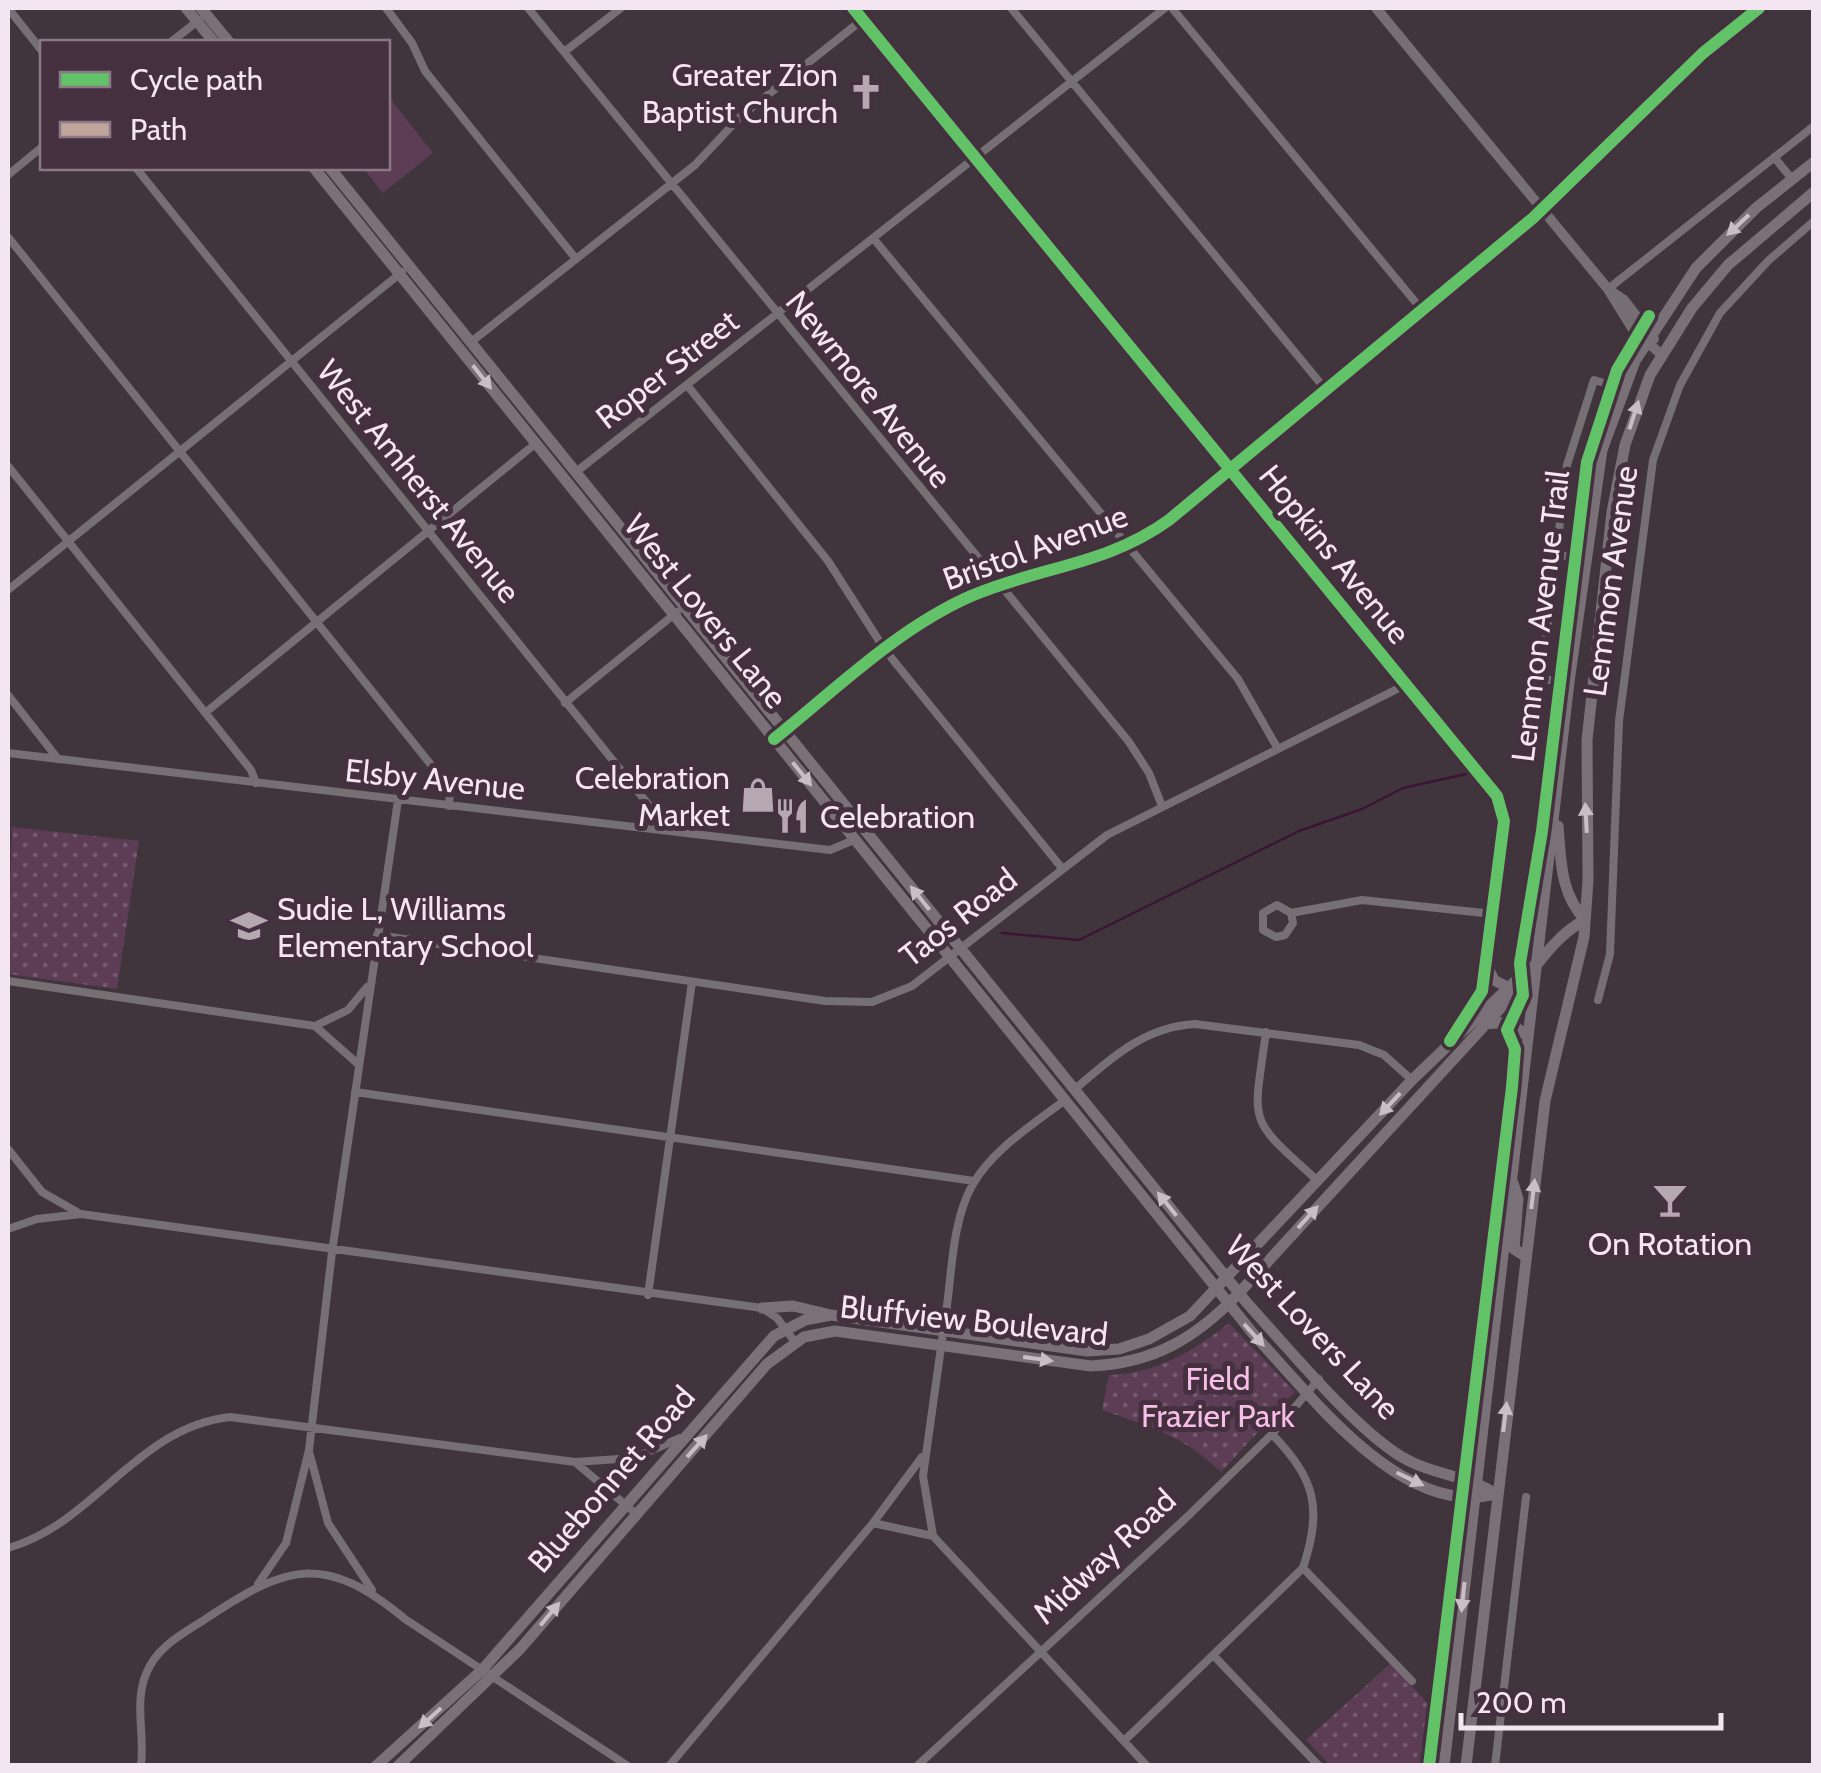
<svg xmlns="http://www.w3.org/2000/svg" width="1821" height="1773" viewBox="0 0 1821 1773" font-family="Cabin,sans-serif">
<defs>
<pattern id="grass-dots" width="8" height="8" patternUnits="userSpaceOnUse" patternTransform="scale(2.5)"><rect width="8" height="8" fill="#5d3d55"/><path d="M2 2h.1M6 6h.1" fill="none" stroke="#75596e" stroke-width="1.8" stroke-linecap="round"/></pattern>
</defs>
<rect width="100%" height="100%" fill="#40353d"/>
<!-- grass -->
<path fill="url(#grass-dots)" d="M12 827 139 841 117 989 8 974Z
M1229 1323 1295 1392 1221 1472C1186 1437 1149 1426 1102 1410L1109 1375C1155 1374 1194 1351 1229 1323Z
M1391 1663 1430 1706 1425 1765H1330L1306 1740Z"/>
<!-- pitch -->
<path fill="#5d3d55" d="M388 96 433 153 383 193 363 168H388Z"/>
<g fill="none" stroke-linecap="round" stroke-linejoin="round">
<!-- stream -->
<path stroke="#3b1533" stroke-width="2.5" d="M1002 933 1079 940 1299 831 1362 809 1403 788 1466 774"/>
<!-- minor -->
<path stroke="#766f74" stroke-width="8" d="M8 8 42 51
M386 8 412 43 425 71 576 259
M528 8 1129 742 1149 773 1162 806
M853 8 1497 796 1504 821 1482 991 1456 1033
M1011 8 1326 390
M1172 8 1422 310
M171 42 199 20
M564 52 621 8
M1774 157 1792 179
M136 168 652 809 658 829
M8 175 42 147
M8 237 444 781 450 792 449 806
M873 238 1238 679 1278 749
M1608 289 1814 126
M471 342 695 165 741 116 862 20
M687 385 828 561 885 650 1061 867
M8 466 251 770 256 783
M576 472 1165 8
M1555 555 1585 558
M8 590 402 272
M1569 682 1541 679 1567 465 1594 380 1622 388
M8 695 58 759
M565 703 677 612
M205 713 535 444
M781 733C840 685 899 629 969 597 1040 565 1101 569 1169 520L1533 218 1703 53 1759 8
M8 753 830 850 854 840
M1291 913 1293 923 1285 935 1276 937 1263 930V913L1277 905 1291 913 1362 900 1493 914
M377 935 825 1001 872 1002 912 986 1107 835 1407 684
M8 981 315 1026 348 1010 367 987
M1598 1000 1610 954 1619 721 1653 460 1680 385 1720 313 1768 261 1814 221
M315 1026 358 1064
M1266 1032C1253 1127 1246 1116 1318 1181
M1074 1090C1111 1058 1144 1027 1195 1024L1359 1045 1384 1055 1412 1080
M355 1092 974 1181
M8 1149 42 1192 77 1212
M8 1229 37 1219 81 1214 762 1308 777 1318 795 1342
M648 1295 692 982
M945 1320C952 1277 951 1222 973 1184 993 1149 1034 1124 1065 1100
M943 1333 923 1476 933 1536 1147 1766
M1272 1434C1315 1479 1323 1507 1303 1568L1412 1681
M310 1455 328 1523 372 1590
M575 1462 634 1458 680 1438
M873 1523 933 1536
M8 1548C94 1524 137 1427 230 1417L575 1462 635 1513
M258 1584 286 1543 309 1450 332 1252 398 800
M1215 1657 1319 1766
M1124 1741 1303 1568
M141 1766C145 1735 134 1703 146 1674 157 1646 183 1634 207 1618 288 1564 325 1553 405 1619L628 1766
M669 1766 873 1523 922 1457
M917 1766 1186 1518 1272 1434 1319 1379
M1495 1766 1526 1497"/>
<!-- tertiary -->
<path stroke="#766f74" stroke-width="10" d="M1376 8 1608 289 1634 331 1662 355
M1609 290 1624 300 1654 339"/>
<!-- secondary -->
<path stroke="#7a7077" stroke-width="11" d="M186 8 214 42
M201 8 229 42
M314 168 1255 1336C1312 1396 1402 1519 1496 1494
M330 168 1247 1303C1285 1345 1356 1430 1402 1457 1432 1475 1467 1475 1496 1494
M1558 826C1561 860 1560 893 1585 920
M1485 962 1494 980 1507 987
M1485 1024 1510 1022 1528 1037
M1513 1183 1518 1199 1514 1249 1525 1256
M762 1308 793 1306 827 1314
M376 1766 482 1670 774 1336 805 1320 831 1315 1087 1351 1119 1349 1149 1339 1190 1316 1412 1080 1530 967
M398 1766 520 1649 767 1364 804 1337 835 1331 1091 1366C1154 1363 1196 1338 1239 1293L1518 989C1538 964 1556 935 1585 920
M1444 1766 1569 682 1602 450 1635 361 1696 268 1756 208 1814 162
M1466 1766 1545 1101 1584 937 1588 880 1587 740 1612 512 1625 445 1650 375 1692 308 1728 265 1814 192"/>
<!-- quiet -->
<path stroke="#c0a59a" stroke-width="10" stroke-dasharray="20 10" stroke-linecap="butt" d="M943 1333 945 1320"/>
<defs>
<path id="cycleway" d="M853 8 1497 796 1504 821 1482 991 1450 1041
M774 739C836 689 898 628 971 596 1041 566 1105 566 1169 520L1533 218 1703 53 1759 8
M1507 1030 1523 995 1520 963 1542 831 1587 462 1617 370 1649 316
M1429 1766 1512 1087 1515 1049 1507 1030"/>
</defs>
<!-- cycleway casing -->
<use href="#cycleway" stroke="#45303f" stroke-width="19"/>
<!-- cycleway -->
<use href="#cycleway" stroke="#61c268" stroke-width="12"/>
</g>
<!-- one-way arrows -->
<defs><path id="oneway-solid" d="M-6-.8H1V-3.2L6.5 0L1 3.2V.8H-6Z" transform="scale(2.5)"/></defs>
<g fill="#c9bdc6">
<use href="#oneway-solid" transform="translate(1738 225) rotate(137)"/>
<use href="#oneway-solid" transform="translate(482 377) rotate(52)"/>
<use href="#oneway-solid" transform="translate(1634 415) rotate(-72)"/>
<use href="#oneway-solid" transform="translate(802 774) rotate(51)"/>
<use href="#oneway-solid" transform="translate(1586 818) rotate(-93)"/>
<use href="#oneway-solid" transform="translate(920 898) rotate(-129)"/>
<use href="#oneway-solid" transform="translate(1390 1104) rotate(133)"/>
<use href="#oneway-solid" transform="translate(1533 1194) rotate(-83)"/>
<use href="#oneway-solid" transform="translate(1167 1204) rotate(-129)"/>
<use href="#oneway-solid" transform="translate(1308 1217) rotate(-48)"/>
<use href="#oneway-solid" transform="translate(1254 1335) rotate(48)"/>
<use href="#oneway-solid" transform="translate(1038 1359) rotate(8)"/>
<use href="#oneway-solid" transform="translate(1505 1417) rotate(-83)"/>
<use href="#oneway-solid" transform="translate(697 1446) rotate(-48)"/>
<use href="#oneway-solid" transform="translate(1410 1479) rotate(26)"/>
<use href="#oneway-solid" transform="translate(1463 1597) rotate(96)"/>
<use href="#oneway-solid" transform="translate(550 1614) rotate(-50)"/>
<use href="#oneway-solid" transform="translate(430 1718) rotate(138)"/>
</g>
<!-- icons -->
<defs>
<symbol id="church-bare" viewBox="-9 -9 18 18"><path d="M-1.2-6h2.4v3.5h3.3v2.4h-3.3V6h-2.4V-.1h-3.3v-2.4h3.3Z" fill="#b5a8b1" stroke="#45303f" stroke-width="2.5" paint-order="stroke"/></symbol>
<symbol id="shop-bare" viewBox="-9 -9 18 18"><path d="M-5-2.5h2.3a2.7 3.5 0 0 1 5.4 0H5L5.5 6h-11ZM-1.5-2.5h3a1.5 2.3 0 0 0-3 0Z" fill="#b5a8b1" stroke="#45303f" stroke-width="2.5" paint-order="stroke"/></symbol>
<symbol id="restaurant-bare" viewBox="-9 -9 18 18"><path d="M-5-6h1v4h1v-4h1v4h1v-4h1v5L-1.5 .5V6h-2V.5L-5-1ZM5-6V6H3V1.5H1.5Q1.5-4 5-6Z" fill="#b5a8b1" stroke="#45303f" stroke-width="2.5" paint-order="stroke"/></symbol>
<symbol id="school-bare" viewBox="-9 -9 18 18"><path d="M0-5L7-2L0 1L-7-2ZM-4 1L0 2.5L4 1V4Q0 6-4 4Z" fill="#b5a8b1" stroke="#45303f" stroke-width="2.5" paint-order="stroke"/></symbol>
<symbol id="bar-bare" viewBox="-9 -9 18 18"><path d="M-6-5H6L.8 .8V4.5H3.5V6h-7V4.5H-.8V.8Z" fill="#b5a8b1" stroke="#45303f" stroke-width="2.5" paint-order="stroke"/></symbol>
</defs>
<g fill-rule="evenodd">
<use href="#church-bare" x="841" y="67" width="50" height="50"/>
<use href="#shop-bare" x="733" y="770" width="50" height="50"/>
<use href="#restaurant-bare" x="767" y="791" width="50" height="50"/>
<use href="#school-bare" x="224" y="901" width="50" height="50"/>
<use href="#bar-bare" x="1645" y="1175" width="50" height="50"/>
</g>
<g text-anchor="middle" dominant-baseline="central" stroke-width="10" stroke-linejoin="round" paint-order="stroke">
<!-- poi labels -->
<g font-size="32" fill="#f4e6f0" stroke="#45303f" text-anchor="end">
<text x="838" y="74">Greater Zion<tspan x="838" dy="37">Baptist Church</tspan></text>
<text x="730" y="777">Celebration<tspan x="730" dy="37">Market</tspan></text>
<text x="820" y="816" text-anchor="start">Celebration</text>
<text x="277" y="908" text-anchor="start">Sudie L, Williams<tspan x="277" dy="37">Elementary School</tspan></text>
<text x="1670" y="1243" text-anchor="middle">On Rotation</text>
</g>
<!-- street labels -->
<g font-size="32" fill="#f4e6f0" stroke="#45303f">
<text transform="translate(667 369) rotate(-38)">Roper Street</text>
<text transform="translate(869 389) rotate(51)">Newmore Avenue</text>
<text transform="translate(419 481) rotate(51)">West Amherst Avenue</text>
<text transform="translate(1035 547) rotate(-20)">Bristol Avenue</text>
<text transform="translate(1335 554) rotate(51)">Hopkins Avenue</text>
<text transform="translate(1610 581) rotate(-82)">Lemmon Avenue</text>
<text transform="translate(706 611) rotate(51)">West Lovers Lane</text>
<text transform="translate(1540 616) rotate(-83)">Lemmon Avenue Trail</text>
<text transform="translate(435 779) rotate(6)">Elsby Avenue</text>
<text transform="translate(958 917) rotate(-38)">Taos Road</text>
<text transform="translate(974 1320) rotate(6)">Bluffview Boulevard</text>
<text transform="translate(1313 1327) rotate(47)">West Lovers Lane</text>
<text transform="translate(611 1479) rotate(-49)">Bluebonnet Road</text>
<text transform="translate(1104 1556) rotate(-43)">Midway Road</text>
</g>
<!-- park labels -->
<g font-size="32" fill="#f8bee8" stroke="#45303f">
<text x="1218" y="1378">Field<tspan x="1218" dy="37">Frazier Park</tspan></text>
</g>
</g>
<!-- border -->
<rect width="1821" height="1773" fill="none" stroke="#f4e6f0" stroke-width="20"/>
<!-- legend -->
<rect x="40" y="40" width="350" height="130" fill="#45303f" stroke="#8b7986" stroke-width="2.5"/>
<rect x="60" y="72" width="50" height="15" fill="#61c268" stroke="#8b7986" stroke-width="2.5"/>
<text x="130" y="90" font-size="30" fill="#f4e6f0">Cycle path</text>
<rect x="60" y="122" width="50" height="15" fill="#c0a59a" stroke="#8b7986" stroke-width="2.5"/>
<text x="130" y="140" font-size="30" fill="#f4e6f0">Path</text>
<!-- scale -->
<path d="M1461 1713v15h260v-15" fill="none" stroke="#f4e6f0" stroke-width="5"/>
<text x="1476" y="1713" font-size="30" fill="#f4e6f0" stroke="#45303f" stroke-width="8" paint-order="stroke">200 m</text>
</svg>
